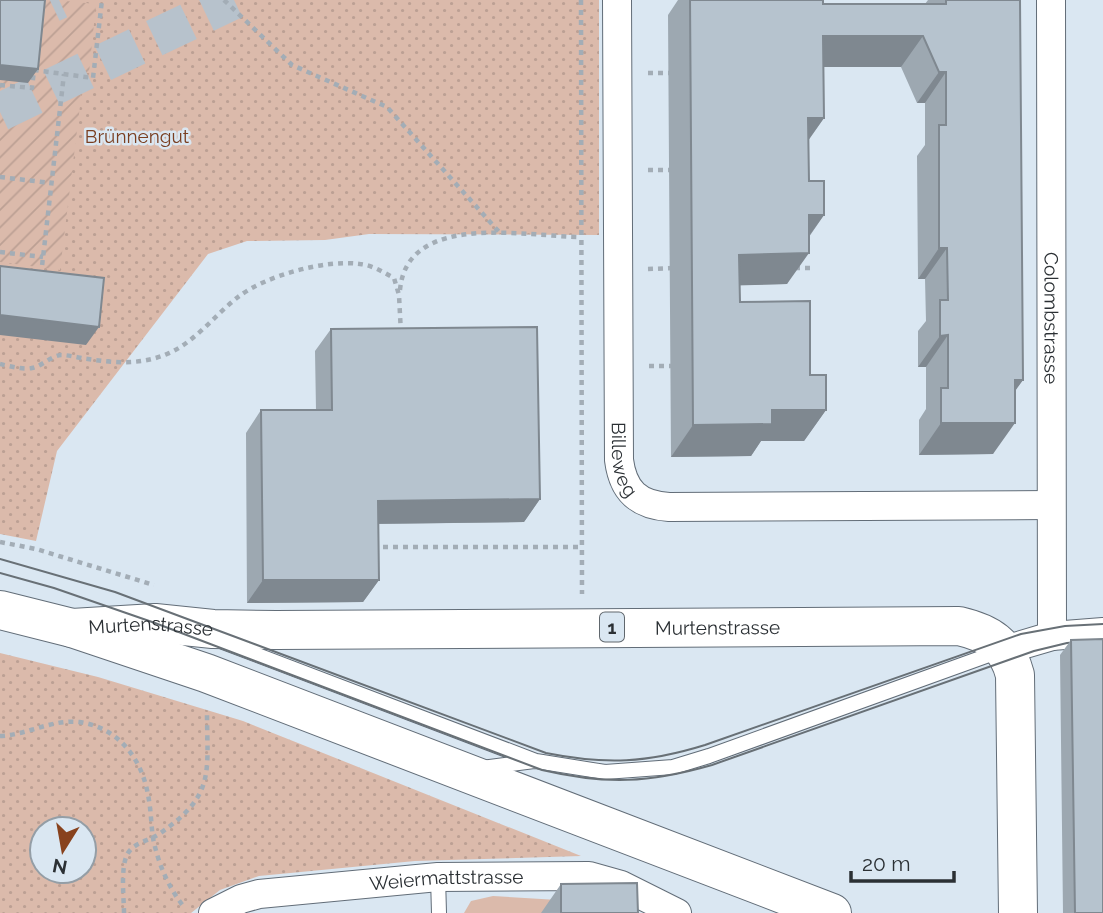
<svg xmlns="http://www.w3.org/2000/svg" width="1103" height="913" viewBox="0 0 1103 913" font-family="Raleway,sans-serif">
<defs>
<pattern id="park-dots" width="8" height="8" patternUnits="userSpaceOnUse" patternTransform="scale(1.75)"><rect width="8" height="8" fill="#dbbaab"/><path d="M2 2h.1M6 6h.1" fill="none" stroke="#bca094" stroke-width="1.8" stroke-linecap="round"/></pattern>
<pattern id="garden-furrows" width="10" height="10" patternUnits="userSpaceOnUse" patternTransform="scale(1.75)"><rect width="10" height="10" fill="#dbbaab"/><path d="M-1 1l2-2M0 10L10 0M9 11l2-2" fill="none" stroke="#bca094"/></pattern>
</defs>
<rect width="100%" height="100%" fill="#dae7f2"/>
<!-- grass -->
<path fill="#dbbaab" d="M493 896 558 900 626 913H464L471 901Z"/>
<!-- park -->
<path fill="url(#park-dots)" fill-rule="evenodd" d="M0 0H599V235L369 234 325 240 247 241 208 254 57 451 36 541 0 534Z
M0 653 98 677 243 721 581 856 415 861 259 876 220 890 191 913H0ZM42 829H84V871H42Z"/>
<!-- garden -->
<path fill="url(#garden-furrows)" d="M0 0H55L96 4 89 73H84L60 270 0 262Z"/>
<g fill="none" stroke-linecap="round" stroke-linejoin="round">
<!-- highway-tunnel -->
<path stroke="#b7c2cc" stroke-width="38" stroke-dasharray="38 19" stroke-linecap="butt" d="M0 28 59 0
M0 112 234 0"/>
<defs>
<path id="lane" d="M223 642 536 761 605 772 673 767 709 756 1000 651
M482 768 534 761
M438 877 439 913"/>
<g id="street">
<path id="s1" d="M617 0 619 460C623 491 638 505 669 507L1051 505"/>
<path id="s2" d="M1051 0 1052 636"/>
<path d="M1005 650 1052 636 1103 632"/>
<path id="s3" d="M213 913 241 899 259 894 438 877 589 876 621 885 677 913"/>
</g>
<g id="primary">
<path d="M0 610 72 628 206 673 832 913"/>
<path id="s4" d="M72 628 155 623 213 629 276 630 959 626C989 633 1007 644 1015 675L1018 913"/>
</g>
</defs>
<!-- lane casing -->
<use href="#lane" stroke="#626d78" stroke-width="16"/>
<!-- street casing -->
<use href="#street" stroke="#626d78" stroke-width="30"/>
<!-- primary casing -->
<use href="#primary" stroke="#626d78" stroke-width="40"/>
<!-- path -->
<path stroke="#a3adb6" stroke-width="4.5" stroke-dasharray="5 5" stroke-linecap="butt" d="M224 0 292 65 387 107 500 233
M581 0 582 594
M648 73H674
M0 85 32 88 34 70 93 78 102 0
M648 170H675
M0 177 51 183
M0 252 43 257
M795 268H815
M648 269 675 268
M41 275 64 74
M400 290C407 210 529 237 581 237
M0 364C9 366 23 370 32 368 42 366 51 356 61 355 69 355 79 358 88 359 115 363 141 365 167 354 194 343 215 315 238 297 265 276 325 259 360 264 372 265 383 272 394 278L399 295 401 334
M649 366H675
M0 542 36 549 154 585
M373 547H582
M0 736C27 735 52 719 79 722 118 727 142 759 148 795 151 809 151 824 153 838 158 863 168 887 184 907
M124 913C124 898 120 866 128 853 135 842 149 841 159 834 216 795 207 773 207 711"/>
<!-- lane -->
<use href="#lane" stroke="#fff" stroke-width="14"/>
<!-- street -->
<use href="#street" stroke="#fff" stroke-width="28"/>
<!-- primary -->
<use href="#primary" stroke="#fff" stroke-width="38"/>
<!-- tram -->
<path stroke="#687076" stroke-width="2" d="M0 559 115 592 546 753C606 765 647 763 705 745L1021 634 1065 626 1103 624
M0 573 54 588 155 623 542 770C606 785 649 783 712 765L1034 651 1067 643 1103 640"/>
</g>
<!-- wall -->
<path fill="#9da8b1" d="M678 0H823V4H925L928 0H1020L1023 380 1015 390 993 454 919 455V420L926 409V367H918V331L926 321 925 279H918L917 156 925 145V103H917L901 67H823L824 118 808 141 809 181 824 215 809 237 787 284 739 285 740 302 810 375 826 410 804 441H761L751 456 671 457 668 15Z
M331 329 540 499 524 522 378 524 379 580 363 602 247 603 246 433 261 410H316L315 351Z
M1071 640 1103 913H1063L1060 655Z
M561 884 638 913H541Z"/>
<!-- shaded-wall -->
<path fill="#7f8890" d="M823 36H923L901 67H801Z
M0 65 38 69 28 83 0 80Z
M939 72H946L925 103H917Z
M808 118H824L802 149Z
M809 215H824L802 246Z
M939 248H947L925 279H918Z
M809 253 787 284 717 286 739 255Z
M0 315 99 327 86 345 0 335Z
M948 335 926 367H918L940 336Z
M1015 380H1023L1001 411Z
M772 410H826L804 441H761L751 456 671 457 693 425Z
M941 423H1015L993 454 919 455Z
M540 499 524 522 362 524 378 501Z
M263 580H379L363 602 247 603Z"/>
<!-- building -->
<path fill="#b6c3ce" stroke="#7f8890" stroke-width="2" d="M0 0H45L38 69 0 65Z
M690 0H823V4H946V0H1020L1023 380H1015V423H941V388H948V335L940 336V300H948L947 248H939V125H946V72H939L923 36H823L824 118H808L809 181H824V215H809V253L739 255 740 302 810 301V375H826V410H772V424L693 425Z
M0 266 104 278 99 327 0 315Z
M537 327 540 499 378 501 379 580H263L261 410H332L331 329Z
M1103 639V913H1075L1071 640Z
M637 883 638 913H561V884Z"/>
<g text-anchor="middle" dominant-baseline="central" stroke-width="5" stroke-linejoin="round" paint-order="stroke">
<!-- shield labels -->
<rect fill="#dae7f2" stroke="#60676d" stroke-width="2" x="600" y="612.5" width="24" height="29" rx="5"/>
<g font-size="18" font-weight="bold" fill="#2b3034">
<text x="612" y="627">1</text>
</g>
<!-- park labels -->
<g font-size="19" fill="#793e20" stroke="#dae7f2">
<text x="137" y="136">Brünnengut</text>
</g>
<!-- street labels -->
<g font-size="19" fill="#2b3034" stroke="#dae7f2">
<text stroke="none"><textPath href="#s2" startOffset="318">Colombstrasse</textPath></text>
<text stroke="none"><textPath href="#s1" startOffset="460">Billeweg</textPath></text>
<text stroke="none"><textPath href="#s4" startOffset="646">Murtenstrasse</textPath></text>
<text stroke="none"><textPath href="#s4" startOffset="79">Murtenstrasse</textPath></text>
<text stroke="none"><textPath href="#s3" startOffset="238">Weiermattstrasse</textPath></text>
</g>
</g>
<!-- north arrow -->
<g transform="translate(63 850) rotate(191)"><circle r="33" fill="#dae7f2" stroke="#949ea6" stroke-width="2"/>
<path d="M0-5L12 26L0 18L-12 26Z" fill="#88421d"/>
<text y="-10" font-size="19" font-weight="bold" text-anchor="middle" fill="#2b3034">N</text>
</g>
<!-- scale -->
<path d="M851 871v10h103v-10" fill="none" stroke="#2b3034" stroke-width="3.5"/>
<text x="862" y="871" font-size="21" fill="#2b3034" stroke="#dae7f2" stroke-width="5" paint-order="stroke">20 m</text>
</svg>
